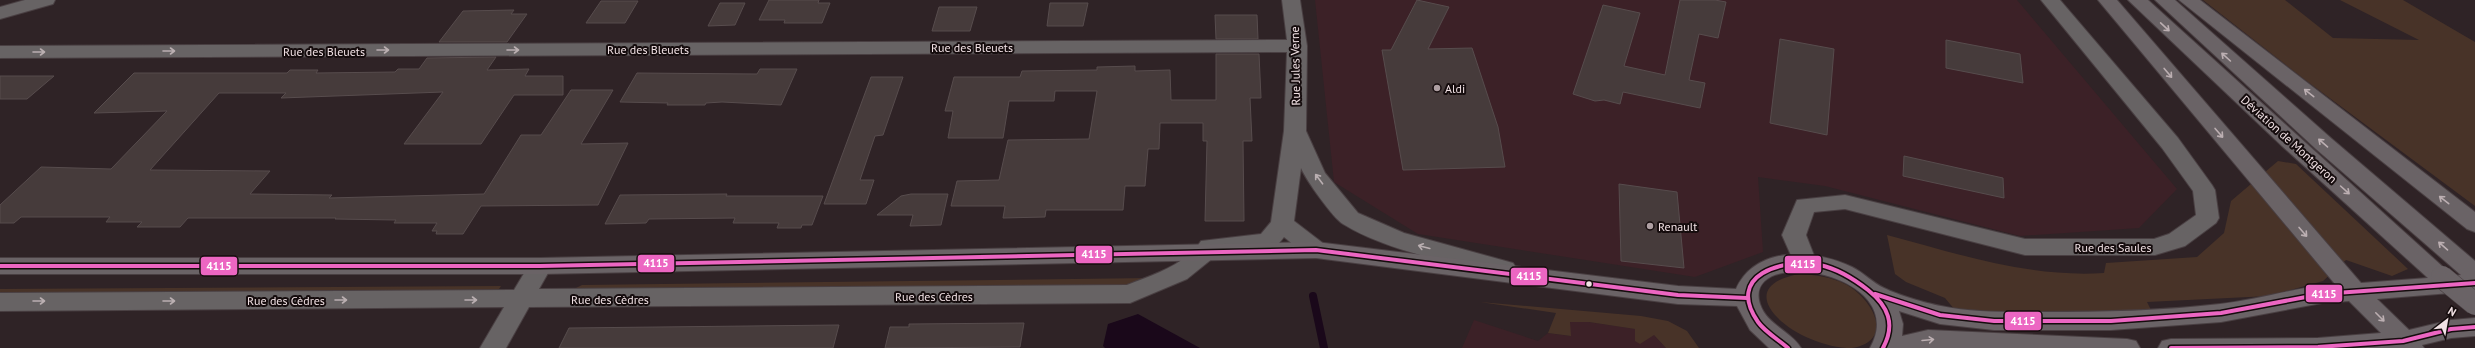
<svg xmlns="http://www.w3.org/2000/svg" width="2475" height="348" viewBox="0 0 2475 348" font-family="'PT Sans',sans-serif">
<rect width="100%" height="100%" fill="#2f2326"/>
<!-- built -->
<path fill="#3c2127" d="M1315 0H2017L2177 189 2139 228 2020 236 1825 186 1758 177 1763 252 1695 277 1418 234 1334 182Z
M1474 320 1538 341 1548 333 1570 336 1569 322H1589L1636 329 1654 335 1666 348H1462Z"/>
<!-- green -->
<path fill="#483328" d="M2203 0H2285L2333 38 2419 40 2340 0H2403L2475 42V206L2304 79Z
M2278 161 2296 164 2408 269 2392 276 2346 260 2323 281 2269 296 2147 302 2151 310 2063 315 1955 310 1945 298 1906 282 1895 274 1887 235C1958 254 2030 278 2104 273L2106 263 2197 257 2224 233 2231 201Z
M1800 274C1816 275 1831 277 1845 284 1871 297 1897 340 1852 348 1795 348 1723 287 1800 274Z
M1151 278 1133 285 1119 286 574 289 582 285Z
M501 286 499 289 487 294 0 296V289Z
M1480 302 1641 316 1668 321 1687 331 1699 348H1666L1654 335 1640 344 1635 341V329L1589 322H1570L1571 336 1548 333 1556 313Z"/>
<!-- water -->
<path fill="#1a081a" d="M1138 314 1200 348H1105L1103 346 1108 324Z"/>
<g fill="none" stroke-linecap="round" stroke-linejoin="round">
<!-- stream -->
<path stroke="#1a081a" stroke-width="8" d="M1313 296 1324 348"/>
</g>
<!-- building -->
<path fill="#463b3b" stroke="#574c4d" d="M769 0H819L818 3H830L822 23H784L785 20H759Z
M1417 0 1449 7 1428 49 1472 48 1498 127 1505 167 1403 170 1382 50H1391Z
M1680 0H1715L1726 2 1718 38 1699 34 1689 80 1705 83 1700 108 1623 92 1620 104 1604 100 1595 101 1573 94 1603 5 1640 13 1624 66 1665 75Z
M601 1H638L625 23H586Z
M720 3H745L735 25 708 26Z
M1050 3H1088L1083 26H1047Z
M939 7H977L970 31H932Z
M514 10 511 14H527L507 42H439L463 11Z
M1215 15H1257L1258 39H1216Z
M1780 39 1834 49 1827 135 1770 123Z
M1946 40 2020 54 2023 83 1946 68Z
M1216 54H1259L1261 98H1250L1252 141H1243L1244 221H1205L1207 141H1203V123H1160L1159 149H1148L1145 186H1125L1123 210H1046L1045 217 1003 218 1005 206H951L957 181 999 180 1008 140 1089 139 1097 91H1055L1054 101H1009L1003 138H948L953 111H945L954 77H1020L1022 71 1097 70V67L1135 66V71L1170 70 1171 100H1216Z
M496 57 487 70 529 69 525 76H563V95H514L481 144H404L443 92 281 98 286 93H219L150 170 270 171 250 194 332 195 329 198 484 194 521 135H541L571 90H613L581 144 628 143 598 205 481 206 463 234H436L437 231H432L437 223H394L396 220 335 219 336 218H188L180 227H137L142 222H106L110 217H21L14 223H0V205L41 167 111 169 167 111 94 113 134 73H287L290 70H318L316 73 395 72 398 69H419L427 58Z
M760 69H797L781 105 722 102 706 103 705 105H667L668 103 620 102 637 73 757 74Z
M0 76H54L27 99H0Z
M871 77H903L883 135 875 136 860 180H874L866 204H824Z
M1904 156 2003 178 2004 198 1903 176Z
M1619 184 1677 192 1684 268 1621 261Z
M727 194 726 196H823L812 225H802L801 228H777L779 223H733L735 218 649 219 646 223 605 224 620 195Z
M911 194H948L941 225 910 226 913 215H877L901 196Z
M1024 323 1020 347 885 348 890 327H909V324Z
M839 325 833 348H559L569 328Z"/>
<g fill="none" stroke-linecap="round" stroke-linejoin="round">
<defs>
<path id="minor" d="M25 0H55L53 4 0 19V7Z
M1282 0H1300L1307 46 1306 131 1325 173 1358 213 1404 233 1513 263 1517 269 1513 275 1505 277C1455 263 1386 251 1343 224 1333 218 1306 180 1301 168L1294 221 1324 244 1328 250 1324 256C1307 260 1297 247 1284 237L1276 247 1268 249 1218 254 1187 279 1130 303 529 307 506 348H480L504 307 0 311V293L514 290 532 260 540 258 548 260 552 266 539 289 1127 285C1152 275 1186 265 1201 241L1261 234 1271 222 1284 131 1287 52 0 58V46L1287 40Z
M2041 0H2060L2178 138 2212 185 2215 190 2219 218 2216 223 2185 246 2155 255H2025L1845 209 1814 212 1806 235 1817 263 1813 269 1805 271 1797 269 1782 235 1797 200 1845 195 2025 239H2154L2169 234 2196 215 2193 191 2162 148Z"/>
<path id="major" d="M2098 0H2117L2361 283 2428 278 2282 146 2128 0H2148L2453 276 2461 275 2316 149 2155 0H2175L2332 139 2475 261V291L2377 299 2409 330 2451 320 2475 318V336L2451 338 2422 345 2424 348H2158L2162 341 2171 339 2318 338 2381 333 2349 301 2322 303 2221 322 2111 330H1994L1940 324 1899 311 1903 324 1902 336 1928 330 2127 339 2136 341 2140 348H1870C1913 272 1741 244 1760 304 1767 325 1791 331 1801 348H1769L1750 330 1737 306 1678 304 1316 258 540 274H0V258H540L1316 242 1678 286 1736 289C1756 245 1815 249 1852 267 1864 273 1873 283 1884 288 1898 295 1925 303 1941 306 1974 313 2010 312 2044 312 2103 312 2162 311 2220 304 2259 300 2296 287 2335 284Z
M2179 0H2200L2475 212V232L2467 229Z"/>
</defs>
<!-- minor casing -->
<use href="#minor" stroke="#493f42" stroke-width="2"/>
<!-- major casing -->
<use href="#major" stroke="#493f42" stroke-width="2"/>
<!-- minor -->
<use href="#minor" fill="#676364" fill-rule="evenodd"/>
<!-- major -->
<use href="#major" fill="#6a6366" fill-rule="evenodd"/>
<defs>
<path id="major-bridge" d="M2442 277 2475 304"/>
</defs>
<!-- major-bridge casing -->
<use href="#major-bridge" stroke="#493f42" stroke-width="23" stroke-linecap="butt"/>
<!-- major-bridge -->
<use href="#major-bridge" stroke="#6a6366" stroke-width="22"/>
<defs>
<path id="bus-1" d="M0 266H540L1316 250 1678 295 1747 298
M1875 294 1940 315 1994 321H2111L2221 313 2322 294 2475 283
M1788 348C1779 340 1765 332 1758 322 1725 275 1782 258 1820 265 1838 269 1854 279 1868 290 1888 306 1896 324 1883 348
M2171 348 2318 347 2403 341 2451 329 2475 327"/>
</defs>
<!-- bus-1 casing -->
<use href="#bus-1" stroke="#150c0d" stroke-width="7"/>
<!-- bus-1 -->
<use href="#bus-1" stroke="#ec66c2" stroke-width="4"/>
</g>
<!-- one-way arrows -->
<defs><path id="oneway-shaft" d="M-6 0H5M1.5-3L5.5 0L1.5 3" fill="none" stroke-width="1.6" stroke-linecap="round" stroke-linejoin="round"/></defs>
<g stroke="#bcafb2">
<use href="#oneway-shaft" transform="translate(2165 27) rotate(43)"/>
<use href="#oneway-shaft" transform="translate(2226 57) rotate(-138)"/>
<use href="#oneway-shaft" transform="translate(2168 73) rotate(50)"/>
<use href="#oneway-shaft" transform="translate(2309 93) rotate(-142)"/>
<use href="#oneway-shaft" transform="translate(2219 133) rotate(49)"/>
<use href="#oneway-shaft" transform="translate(2323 143) rotate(-139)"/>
<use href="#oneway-shaft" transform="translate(2345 190) rotate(42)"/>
<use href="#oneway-shaft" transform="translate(2444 200) rotate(-142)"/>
<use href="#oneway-shaft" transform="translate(2303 232) rotate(49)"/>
<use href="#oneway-shaft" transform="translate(2443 246) rotate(-139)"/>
<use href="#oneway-shaft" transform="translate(2380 317) rotate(45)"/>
<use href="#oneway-shaft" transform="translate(1928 340) rotate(-5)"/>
</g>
<g stroke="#baafb1">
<use href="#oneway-shaft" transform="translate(383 50)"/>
<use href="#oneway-shaft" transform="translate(513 50)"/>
<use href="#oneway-shaft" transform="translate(169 51)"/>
<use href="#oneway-shaft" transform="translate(39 52)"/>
<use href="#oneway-shaft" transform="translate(1319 179) rotate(-127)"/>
<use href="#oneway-shaft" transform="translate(1424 247) rotate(-165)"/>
<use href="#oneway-shaft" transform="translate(341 300)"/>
<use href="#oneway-shaft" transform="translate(471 300)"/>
<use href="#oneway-shaft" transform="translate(39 301)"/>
<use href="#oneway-shaft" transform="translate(169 301)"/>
</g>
<!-- markers -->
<g fill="#ae9fa2" stroke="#150c0d" stroke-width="1.5">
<circle cx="1437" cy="88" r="4"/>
<circle cx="1650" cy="226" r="4"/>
</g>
<circle fill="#f2e2e5" stroke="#150c0d" stroke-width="1.5" cx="1589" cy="284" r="3.5"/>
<g text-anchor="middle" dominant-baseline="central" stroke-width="4" stroke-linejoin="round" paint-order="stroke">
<!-- street labels -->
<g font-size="12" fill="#f2e2e5" stroke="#150c0d">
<text x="972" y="47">Rue des Bleuets</text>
<text x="648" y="49">Rue des Bleuets</text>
<text x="324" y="51">Rue des Bleuets</text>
<text transform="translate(1295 66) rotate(-91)">Rue Jules Verne</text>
<text transform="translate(2289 139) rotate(42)">Déviation de Montgeron</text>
<text x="2113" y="247">Rue des Saules</text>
<text x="934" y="296">Rue des Cèdres</text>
<text x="610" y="299">Rue des Cèdres</text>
<text x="286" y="300">Rue des Cèdres</text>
</g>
<!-- poi labels -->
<g font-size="12" fill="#f2e2e5" stroke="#150c0d" text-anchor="start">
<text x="1445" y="88">Aldi</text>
<text x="1658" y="226">Renault</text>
</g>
</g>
<g stroke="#150c0d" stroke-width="1.5">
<rect x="1075" y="245" width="38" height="19" rx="4" fill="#ec66c2"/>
<rect x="637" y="254" width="38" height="19" rx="4" fill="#ec66c2"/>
<rect x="1784" y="255" width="38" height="19" rx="4" fill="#ec66c2"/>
<rect x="200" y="256" width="38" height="20" rx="4" fill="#ec66c2"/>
<rect x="1510" y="267" width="38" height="19" rx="4" fill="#ec66c2"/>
<rect x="2305" y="284" width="38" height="19" rx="4" fill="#ec66c2"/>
<rect x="2004" y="311" width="38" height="20" rx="4" fill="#ec66c2"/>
</g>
<g font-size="11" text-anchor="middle" font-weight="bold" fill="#fff">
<text x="1094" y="258">4115</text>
<text x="656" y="267">4115</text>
<text x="1803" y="268">4115</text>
<text x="219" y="270">4115</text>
<text x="1529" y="280">4115</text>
<text x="2324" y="298">4115</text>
<text x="2023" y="325">4115</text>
</g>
<!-- north arrow -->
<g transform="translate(2447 320) rotate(31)" stroke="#150c0d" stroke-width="3" paint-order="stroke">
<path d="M0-3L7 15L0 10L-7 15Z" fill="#f2e2e5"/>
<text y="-6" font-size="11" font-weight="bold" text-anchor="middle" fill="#f2e2e5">N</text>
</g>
</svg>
